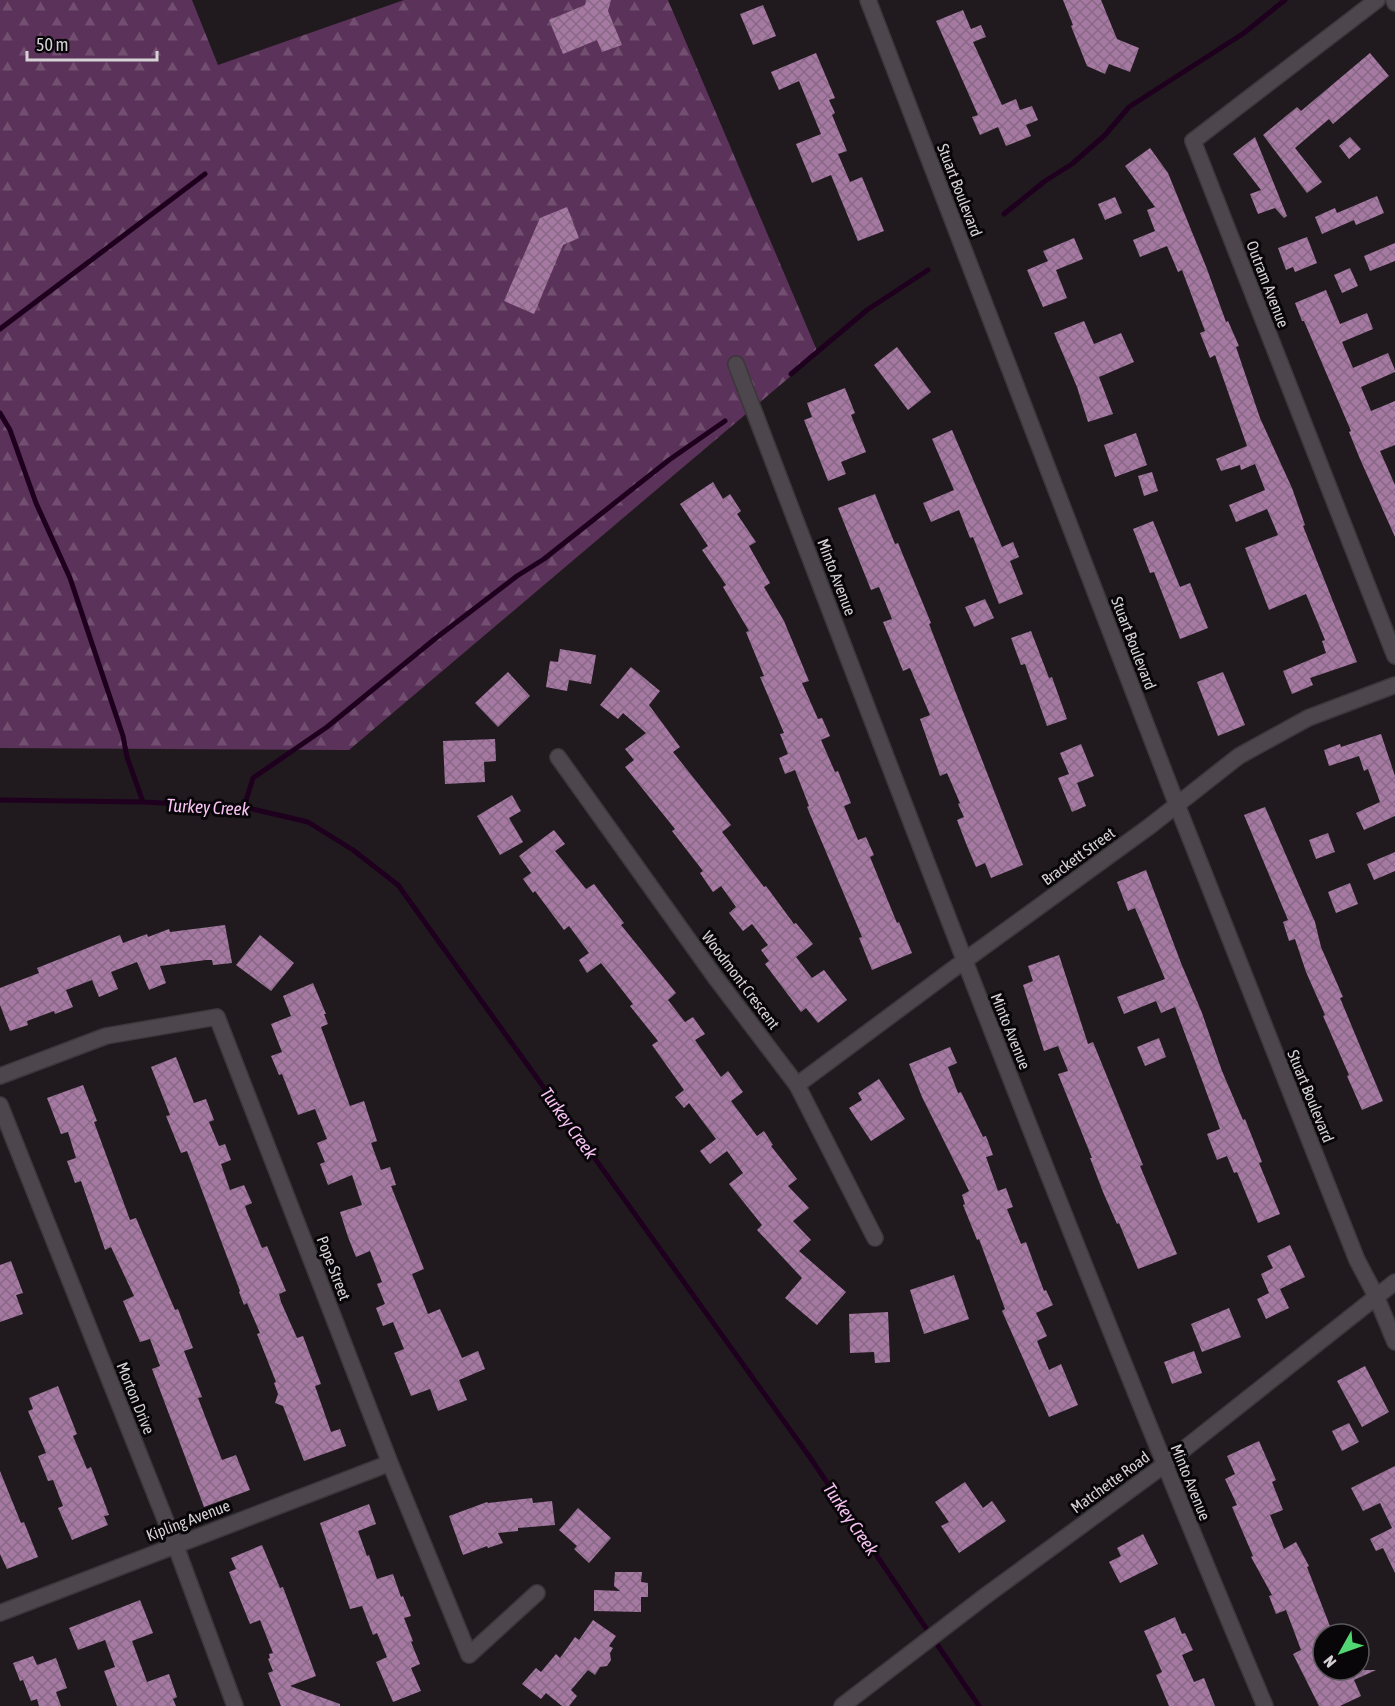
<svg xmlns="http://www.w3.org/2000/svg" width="1395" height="1706" viewBox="0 0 1395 1706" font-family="'Asap Condensed',sans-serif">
<defs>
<pattern id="forest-firs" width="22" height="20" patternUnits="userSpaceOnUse" patternTransform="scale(1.5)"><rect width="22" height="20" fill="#5b3259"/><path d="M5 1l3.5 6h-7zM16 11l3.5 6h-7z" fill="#724f70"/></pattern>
<pattern id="building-cross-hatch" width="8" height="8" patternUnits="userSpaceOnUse" patternTransform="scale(1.5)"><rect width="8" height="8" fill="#a679a3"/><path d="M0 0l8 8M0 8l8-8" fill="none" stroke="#876885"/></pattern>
</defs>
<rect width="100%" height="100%" fill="#201a1f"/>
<!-- forest -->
<path fill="url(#forest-firs)" d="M0 0H192L218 65 404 0H668L818 353 349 750 0 748Z"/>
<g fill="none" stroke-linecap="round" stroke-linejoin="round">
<!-- stream -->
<path stroke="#1e001e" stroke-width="5" d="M1004 214 1045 181 1072 164 1105 135 1129 107 1244 33 1285 0
M0 329 205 174
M791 374 867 310 928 270
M0 413 10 430 36 503 70 578 123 736 127 757 143 802
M0 800 143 802 244 807 308 822 353 850 398 885 809 1456 979 1706
M244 807 253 778 327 727 436 638 517 576 544 559 669 460 725 421"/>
</g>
<!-- building -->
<path fill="url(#building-cross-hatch)" d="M586 0H611L608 11 622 45 602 52 597 40 563 54 549 20 585 5Z
M1063 0H1101L1117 39 1139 48 1130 72 1109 64 1105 74 1087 66 1071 26 1073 25Z
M763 5 776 36 753 45 740 14Z
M963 10 971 29 981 25 986 37 973 42 1002 105 1016 99 1020 110 1032 106 1038 120 1026 125 1031 136 1006 146 998 127 980 135 972 117 978 115 936 21Z
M816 53 835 98 829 100 835 113 832 115 847 151 838 154 850 182 862 177 884 231 858 241 831 175 812 183 796 144 821 134 799 81 779 90 771 72Z
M1370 53 1389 76 1333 124 1329 119 1295 148 1322 182 1307 193 1263 135 1297 107 1301 111Z
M1255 137 1287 216 1284 218 1275 208 1258 214 1250 194 1261 190 1233 154Z
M1350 137 1361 149 1349 159 1339 146Z
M1150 148 1168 173 1207 269 1226 322 1228 321 1239 346 1236 347 1260 418 1292 488 1305 525 1303 526 1357 662 1310 678 1313 685 1292 694 1283 671 1326 653 1322 641 1325 640 1306 594 1269 610 1245 548 1278 535 1267 509 1236 522 1229 505 1265 490 1255 464 1241 470 1240 465 1221 471 1216 459 1247 446 1215 355 1210 358 1200 333 1205 331 1182 270 1178 272 1167 246 1140 257 1133 240 1155 231 1147 210 1155 207 1125 166Z
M1377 196 1384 213 1356 225 1354 220 1322 234 1315 217 1335 208 1337 213Z
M1115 197 1122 213 1105 220 1098 204Z
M567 207 579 238 563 245 534 314 504 301 540 218Z
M1307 237 1317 263 1295 272 1293 267 1286 270 1278 248Z
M1074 238 1083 259 1056 270 1067 298 1043 307 1027 270 1048 261 1043 251Z
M1395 243V261L1370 271 1364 256Z
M1350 268 1358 286 1342 293 1334 275Z
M1326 290 1340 324 1367 313 1373 329 1342 342 1353 368 1388 353 1395 370V372L1361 387 1371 411 1395 401V445L1380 451 1395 485V537L1360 459 1349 432 1351 431 1304 321H1302L1295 303Z
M1084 321 1094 344 1121 333 1134 362 1099 377 1113 414 1088 422 1077 387 1054 333Z
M897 347 931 392 908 410 874 365Z
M845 388 855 413 851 415 866 452 841 462 846 474 828 481 804 420 812 417 807 403Z
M952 430 1002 547 1013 542 1019 557 1010 561 1023 594 999 604 973 537 970 538 959 510 931 522 923 503 954 490 932 439Z
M1136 433 1147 465 1115 477 1104 445Z
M1152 472 1158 491 1144 496 1138 476Z
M713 482 723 499 730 494 741 511 737 514 756 542 749 546 770 583 764 587 784 621 809 681 802 683 818 719 822 718 830 736 821 740 835 772 838 771 851 803 844 806 858 840 866 837 874 855 870 857 897 923 899 922 912 953 872 970 859 938 862 937 807 807 809 806 795 770 785 774 779 758 788 754 780 734 784 733 760 677 764 676 746 632 749 631 723 587 726 585 702 550 708 546 680 504Z
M875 494 895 544 898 543 931 623 929 624 1023 865 991 878 985 863 976 867 967 846 957 820 964 817 958 804 960 803 947 773 940 776 920 719 930 715 910 668 903 671 883 622 892 619 879 587 871 590 838 508Z
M1153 521 1180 587 1190 583 1208 628 1180 639 1154 572 1150 573 1133 529Z
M985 599 994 618 974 627 965 607Z
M1031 631 1049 678 1052 677 1067 719 1047 726 1025 664 1021 665 1011 638Z
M560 649 596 655 591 684 569 680 567 691 546 687 550 661 558 662Z
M631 667 660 691 649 705 680 747 673 752 731 825 722 832 764 887 766 886 794 924 796 923 813 944 796 957 812 978 824 970 847 1000 818 1023 806 1008 801 1012 765 964 769 961 761 950 768 945 752 924 743 931 729 913 736 907 721 886 713 892 700 873 703 871 672 831 675 829 625 767 634 760 625 749 646 733 623 713 618 719 600 705Z
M508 672 530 696 498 727 475 703Z
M1223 672 1245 725 1218 736 1197 682Z
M1381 734 1395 776V816L1364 830 1356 813 1380 802 1368 769 1364 771 1359 756 1329 766 1324 750 1340 744 1341 747Z
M495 739 496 761 484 762 485 782 445 784 443 741Z
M1081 744 1094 776 1077 783 1086 806 1072 812 1058 778 1069 774 1060 753Z
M512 795 521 811 509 818 523 842 500 855 477 816Z
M1265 807 1315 922 1321 947 1343 997 1340 998 1383 1101 1362 1110 1347 1076 1349 1075 1323 1016 1325 1015 1306 972 1295 939 1289 941 1283 922 1288 920 1244 815Z
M554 830 565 844 555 851 586 889 594 884 624 923 621 925 676 993 668 1000 685 1022 693 1017 705 1034 695 1040 721 1077 728 1071 743 1092 731 1101 757 1136 764 1131 773 1145 771 1146 797 1179 788 1186 809 1208 793 1221 811 1240 799 1251 846 1292 817 1325 785 1298 802 1278 757 1230 762 1225 729 1184 743 1173 727 1151 710 1164 700 1151 716 1139 689 1103 684 1108 675 1097 684 1090 652 1045 658 1041 630 1006 633 1004 601 963 587 973 579 960 589 953 569 926 564 930 535 891 533 893 523 879 531 873 519 856Z
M1328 833 1335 852 1316 859 1309 840Z
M1395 852V871L1374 880 1367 864Z
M1146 870 1181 963 1202 1013 1222 1071 1243 1120 1245 1119 1262 1162 1259 1163 1280 1214 1258 1223 1237 1172 1234 1173 1227 1156 1217 1160 1207 1134 1220 1129 1175 1007 1161 1013 1156 1001 1124 1014 1117 997 1165 979 1135 908 1128 911 1117 882Z
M1350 883 1358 904 1336 913 1328 892Z
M225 925 232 963 213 965 212 960H206L160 966 166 983 149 990 137 962 111 972 118 989 99 997 92 980 66 990 73 1007 55 1014 54 1011 27 1021 28 1025 10 1031 0 1005V988L39 973 37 968 120 935 123 943 147 934 148 937 169 929 170 932Z
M260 935 294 963 271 991 236 965Z
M1059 955 1088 1044 1093 1042 1143 1165 1140 1166 1177 1254 1138 1269 1119 1223 1117 1224 1103 1192 1090 1158H1092L1058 1074 1068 1071 1058 1046 1044 1051 1023 985 1033 981 1028 966Z
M313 983 326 1014H324L328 1024 321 1027 350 1106 364 1101 377 1141 371 1143 381 1170 390 1167 396 1185 391 1186 424 1269 412 1274 428 1314 440 1309 462 1358 478 1351 485 1369 459 1380 467 1400 438 1411 430 1389 411 1396 394 1353 404 1349 393 1322 383 1326 376 1308 385 1304 377 1284 382 1282 370 1251 356 1257 348 1237 340 1212 362 1205 352 1175 328 1185 320 1164 325 1162 317 1143 327 1139 315 1109 298 1115 282 1074 279 1075 271 1056 282 1052 271 1024 291 1016 283 996Z
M1159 1038 1166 1057 1145 1066 1137 1047Z
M950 1047 957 1063 948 1067 958 1093 961 1092 983 1137 986 1136 993 1155 986 1157 998 1191 1006 1188 1013 1207 1007 1209 1021 1244 1026 1242 1044 1291 1046 1290 1053 1305 1036 1313 1047 1336 1037 1341 1049 1370 1061 1364 1078 1405 1049 1417 1002 1311 1005 1309 979 1239 977 1240 963 1205 965 1204 962 1195 969 1191 922 1097 909 1064Z
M176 1057 194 1103 206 1099 214 1120 209 1122 219 1146 225 1144 231 1160 221 1164 230 1190 244 1185 252 1203 245 1206 247 1212 262 1248 267 1246 286 1291 279 1294 281 1302 297 1338 303 1336 321 1384 315 1386 331 1432 340 1429 346 1446 304 1461 283 1406 275 1403 278 1394 274 1383 276 1382 257 1334 260 1333 247 1303 244 1305 239 1292 240 1291 187 1151 181 1153 166 1116 170 1115 151 1067Z
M879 1079 905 1119 871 1141 849 1108 862 1100 858 1093Z
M83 1085 97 1121 94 1122 130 1220 136 1218 175 1310 178 1309 193 1348 184 1351 202 1397 198 1398 222 1460 236 1455 250 1490 204 1507 152 1369 160 1366 150 1339 140 1342 123 1301 134 1296 111 1247 105 1250 81 1181 75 1183 67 1161 76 1158 68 1132 61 1134 47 1098Z
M1290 1245 1305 1277 1280 1289 1289 1308 1266 1319 1257 1299 1269 1293 1261 1274 1273 1268 1267 1256Z
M11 1261 23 1293 16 1295 23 1314 0 1322V1265Z
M954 1275 969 1319 924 1334 910 1290Z
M1229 1308 1241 1337 1202 1352 1191 1324Z
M888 1312 890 1362 875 1363 874 1352 850 1353 849 1314Z
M1194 1351 1202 1373 1172 1384 1164 1362Z
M1365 1366 1389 1412 1362 1427 1337 1381Z
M58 1386 77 1434 73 1436 87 1469 91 1467 109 1515 104 1516 108 1525 72 1540 58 1508 63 1506 53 1480 48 1481 38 1456 46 1453 28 1411 33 1409 29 1398Z
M1349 1423 1359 1442 1342 1451 1332 1431Z
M1259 1441 1276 1480 1272 1482 1283 1510 1270 1515 1284 1549 1296 1542 1309 1566 1307 1567 1333 1634H1323V1670H1376L1354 1680 1361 1696 1340 1706H1319L1293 1654 1301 1650 1286 1610 1276 1614 1269 1596 1272 1595 1251 1557 1253 1556 1232 1507 1237 1505 1225 1479 1235 1474 1227 1456Z
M1395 1466V1573L1383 1548 1376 1551 1370 1539 1392 1528 1380 1503 1363 1511 1351 1488Z
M0 1471 21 1523 24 1522 38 1557 7 1569 0 1554Z
M965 1482 983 1508 992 1501 1006 1521 959 1553 941 1526 949 1522 935 1502Z
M532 1498 533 1503 552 1501 555 1525 518 1528V1531L498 1533 503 1543 488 1548 487 1546 463 1555 449 1516 487 1502 488 1503Z
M369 1504 376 1524 358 1531 367 1556 369 1555 377 1579 393 1574 401 1597 403 1596 411 1616 404 1618 413 1641 411 1642 420 1664 411 1668 421 1691 393 1702 376 1662 387 1657 377 1633 373 1635 362 1606 350 1609 320 1523Z
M578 1508 611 1538 589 1563 574 1549 577 1546 559 1530Z
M1143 1534 1158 1564 1120 1583 1109 1562 1121 1556 1117 1548Z
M262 1545 280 1588 283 1587 316 1676 290 1686 340 1704V1706H281L268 1673 273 1671 268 1659 270 1658 269 1654 273 1653 260 1620 250 1624 229 1572 236 1569 231 1558Z
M615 1572H642L641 1582 648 1583V1597H641V1612L594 1611V1590L620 1591 614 1586Z
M140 1600 153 1633 132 1641 147 1682 169 1674 177 1697 173 1699 176 1706H117L104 1671 115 1667 105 1640 78 1650 69 1628Z
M1175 1617 1182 1634 1185 1633 1193 1650 1182 1655 1194 1682 1204 1678 1215 1706H1169L1156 1675 1162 1672 1144 1631Z
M593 1620 616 1636 609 1646 613 1648 610 1653 611 1660 607 1666 600 1667 595 1675 588 1670 571 1690 577 1696 569 1706H562L546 1693 541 1699 522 1684 536 1668 541 1672 556 1654 560 1658 575 1637 579 1640Z
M33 1656 37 1665 56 1658 67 1688 56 1692 61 1706H39L37 1699 31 1701 23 1680 20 1681 13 1663Z"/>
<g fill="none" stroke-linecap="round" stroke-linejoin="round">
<defs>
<path id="minor" d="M868 0 1177 805 1357 1260 1376 1296 1395 1342
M1377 0 1193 141 1395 656
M1394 0 1395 3
M736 364C907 813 1078 1263 1265 1706
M558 757 715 977 797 1085 875 1238
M0 1076 106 1036 217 1017 390 1463 469 1655 537 1593
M797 1085 964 961 1150 826 1239 756 1308 718 1395 685
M0 1105 175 1544 235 1706
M0 1613 390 1463
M842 1706 984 1597 1164 1465 1395 1282"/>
</defs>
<!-- minor casing -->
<use href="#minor" stroke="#3b373a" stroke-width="18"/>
<!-- minor -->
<use href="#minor" stroke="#4d474d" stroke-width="15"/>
</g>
<g text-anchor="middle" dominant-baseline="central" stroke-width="6" stroke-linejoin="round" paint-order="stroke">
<!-- street labels -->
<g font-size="16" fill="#d5d1d4" stroke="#080608">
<text transform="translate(960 190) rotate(69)">Stuart Boulevard</text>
<text transform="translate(1268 284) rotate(69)">Outram Avenue</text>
<text transform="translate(837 577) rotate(69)">Minto Avenue</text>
<text transform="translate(1134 643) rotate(69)">Stuart Boulevard</text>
<text transform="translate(1078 856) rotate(-36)">Brackett Street</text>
<text transform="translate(741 980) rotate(53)">Woodmont Crescent</text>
<text transform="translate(1011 1031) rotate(68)">Minto Avenue</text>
<text transform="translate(1311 1096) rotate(68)">Stuart Boulevard</text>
<text transform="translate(334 1268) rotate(69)">Pope Street</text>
<text transform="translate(136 1398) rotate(68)">Morton Drive</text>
<text transform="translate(1110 1482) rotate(-36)">Matchette Road</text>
<text transform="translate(1191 1482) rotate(68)">Minto Avenue</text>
<text transform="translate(188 1520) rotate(-21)">Kipling Avenue</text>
</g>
<!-- water labels -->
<g font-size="18" font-style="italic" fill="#f8c2f4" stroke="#080608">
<text transform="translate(208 807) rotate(3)">Turkey Creek</text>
<text transform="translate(569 1123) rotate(54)">Turkey Creek</text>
<text transform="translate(851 1519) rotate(56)">Turkey Creek</text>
</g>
</g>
<!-- north arrow -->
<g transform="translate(1341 1652) rotate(230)"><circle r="28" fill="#080608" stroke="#5a575a" stroke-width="1.5"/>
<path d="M0-4.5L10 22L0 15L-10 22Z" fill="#52d673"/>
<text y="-9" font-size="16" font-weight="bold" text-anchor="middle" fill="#d5d1d4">N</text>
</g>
<!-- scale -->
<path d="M27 51v9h130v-9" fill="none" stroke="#d5d1d4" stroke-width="3"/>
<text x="36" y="51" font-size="18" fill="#d5d1d4" stroke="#080608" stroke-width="4.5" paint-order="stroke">50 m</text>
</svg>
